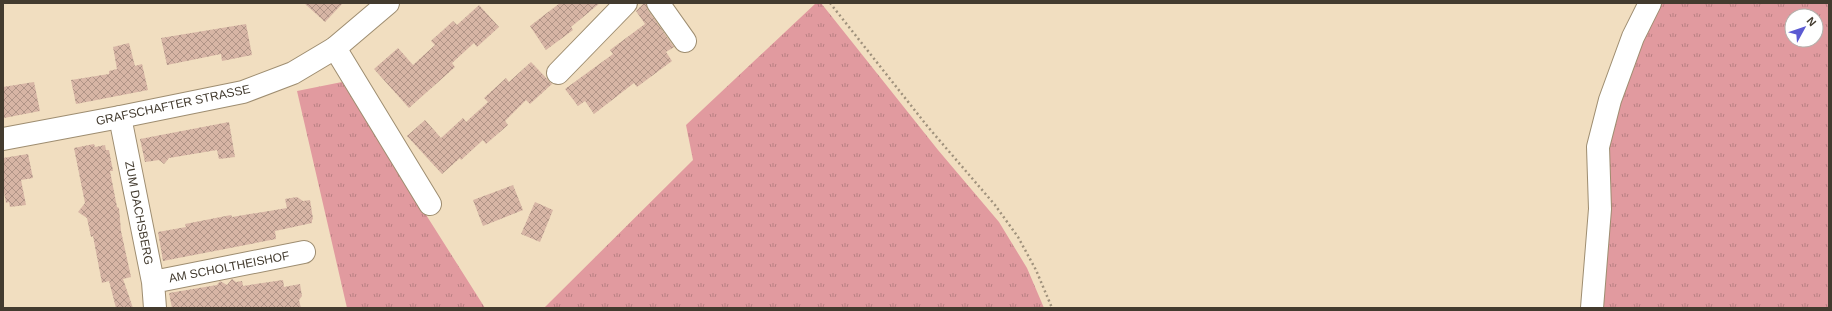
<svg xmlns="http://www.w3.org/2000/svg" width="1832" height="311" viewBox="0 0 1832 311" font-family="Helvetica,sans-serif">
<defs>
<pattern id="grass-tufts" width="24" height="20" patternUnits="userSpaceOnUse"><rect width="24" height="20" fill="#e19a9f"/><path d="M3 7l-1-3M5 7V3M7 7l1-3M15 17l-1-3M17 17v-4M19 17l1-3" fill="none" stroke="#b87f82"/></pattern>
<pattern id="building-cross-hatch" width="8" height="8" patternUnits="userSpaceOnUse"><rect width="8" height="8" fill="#d7b5a5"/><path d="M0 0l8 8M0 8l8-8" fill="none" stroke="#b09487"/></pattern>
</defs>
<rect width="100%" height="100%" fill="#f1dec0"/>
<!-- grass -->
<path fill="url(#grass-tufts)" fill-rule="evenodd" d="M816 3H821L938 150 999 222 1027 268 1044 308H544L693 160 686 125Z
M1660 3H1829V308H1601L1607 143 1640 43ZM1792 16H1816V40H1792Z
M342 82 485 308H347L297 91Z"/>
<!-- building -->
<path fill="url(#building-cross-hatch)" d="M304 3H343L325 22Z
M560 3H600L571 27 573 30 546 50 530 26Z
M644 3H646L648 10 674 47 666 52 672 61 637 87 634 83 594 114 585 101 578 106 565 89 613 54 610 50 645 24 636 11Z
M479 5 499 27 477 47 474 43 452 63 455 67 409 108 374 69 398 48 413 65 435 45 431 41 453 21 457 25Z
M246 24 252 55 222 61 221 54 167 65 161 38Z
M129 43 135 66 142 64 148 90 76 104 71 80 109 74V71L117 69 113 47Z
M531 62 552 84 530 104 526 100 505 121 508 125 486 144 483 140 461 160 460 158 442 174 407 136 425 120 441 138 463 118 466 122 488 102 484 98 506 78 509 82Z
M34 82 40 111 4 118 3 87Z
M229 122 235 157 219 159 217 150 169 158 164 164 159 160 145 162 140 139Z
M94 144 95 147 105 145 106 150H109L113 171H110L117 207 119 208 121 231 131 277 123 279 133 308H116L109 281 102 283 93 236 91 237 87 218 78 212 85 203 74 148Z
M28 154 33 178 21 180 26 205 10 207 9 202 6 203 3 187V158Z
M513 185 523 210 483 226 473 200Z
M297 197 303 201 310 200 313 219 312 220V223L275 231 276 239 163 261 158 232 186 227 185 224 231 215 232 217 287 208 285 199Z
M535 202 553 210 540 242 521 234Z
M232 279 236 282 242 281 243 286 283 280 284 287 300 284 302 296 299 300 301 308H172L169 293 217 285 220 281 227 285Z"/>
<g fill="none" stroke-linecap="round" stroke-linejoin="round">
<defs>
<path id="minor" d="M658 3 685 41
M335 48 430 204
M558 73 626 3
M120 117 153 282 155 308
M153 282 304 252
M1592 308 1600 209 1598 147 1610 100 1633 37 1650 3"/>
<path id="major" d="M3 139 120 117 243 92 293 73 335 48 388 3"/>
</defs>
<!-- minor casing -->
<use href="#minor" stroke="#9e8d70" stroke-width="24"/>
<!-- major casing -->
<use href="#major" stroke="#9e8d70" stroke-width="24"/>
<!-- path -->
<path stroke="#9f917c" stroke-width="2.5" stroke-dasharray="2 3" stroke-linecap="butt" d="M830 3 928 127 995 205 1018 237 1036 270 1052 308"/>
<!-- minor -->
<use href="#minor" stroke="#fff" stroke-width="22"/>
<!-- major -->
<use href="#major" stroke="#fff" stroke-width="22"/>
</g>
<g text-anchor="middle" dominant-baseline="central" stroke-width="4" stroke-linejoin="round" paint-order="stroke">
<!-- street labels -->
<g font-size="12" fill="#433b2f" stroke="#fff">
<text transform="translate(173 105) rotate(-12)">GRAFSCHAFTER STRASSE</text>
<text transform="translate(139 213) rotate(79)">ZUM DACHSBERG</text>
<text transform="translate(229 267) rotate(-11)">AM SCHOLTHEISHOF</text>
</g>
</g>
<!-- border -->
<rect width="1832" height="311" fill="none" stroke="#433b2f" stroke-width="8"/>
<!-- north arrow -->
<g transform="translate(1804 28) rotate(50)"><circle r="19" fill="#ffffff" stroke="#b4b1ac"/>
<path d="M0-3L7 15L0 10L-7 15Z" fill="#5b5ad2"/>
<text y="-6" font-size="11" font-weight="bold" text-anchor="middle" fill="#433b2f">N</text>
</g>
</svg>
